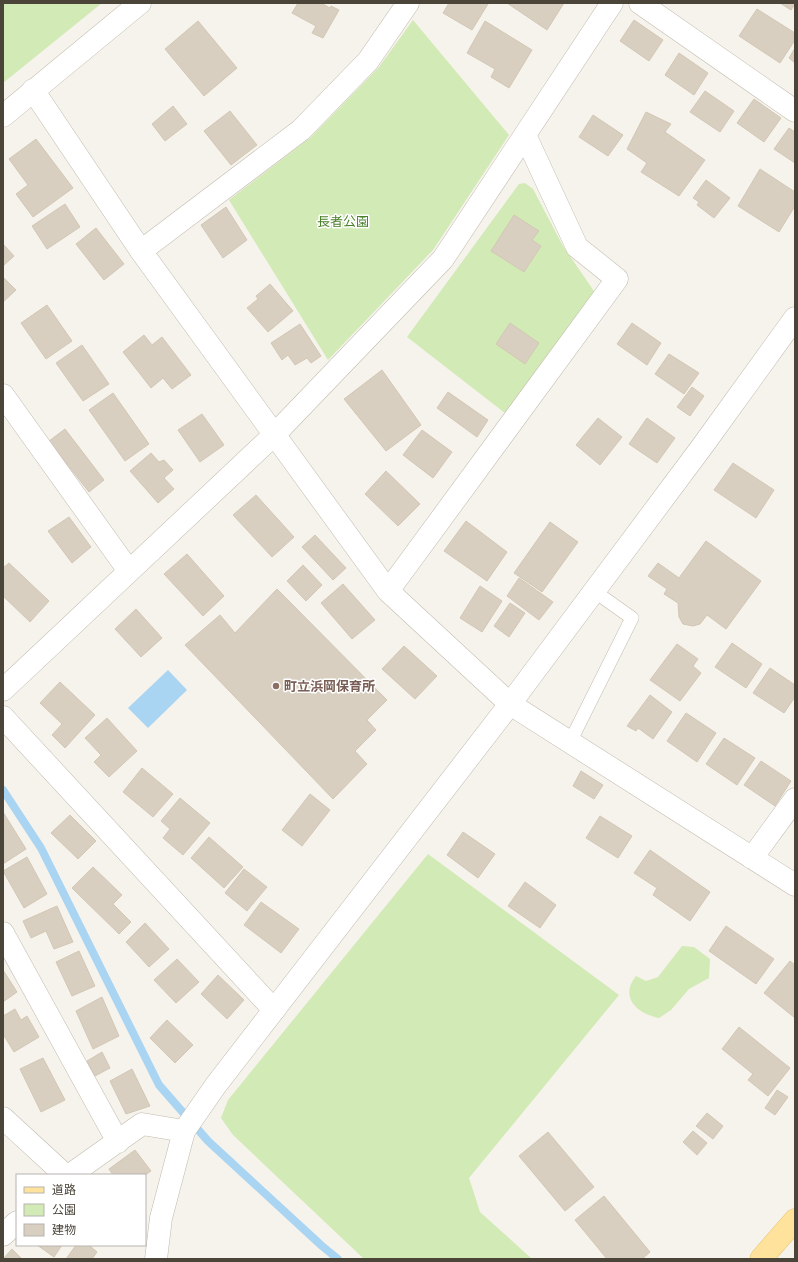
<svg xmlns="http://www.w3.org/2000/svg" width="798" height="1262" viewBox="0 0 798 1262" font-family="'Archivo Narrow','Noto Sans JP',sans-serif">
<rect width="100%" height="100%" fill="#f6f3ec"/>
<!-- green -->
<path fill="#d2eab5" d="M3 3H102L3 83Z
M413 20 509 135 433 250 328 360 229 200 311 137 379 67Z
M525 183 533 189 563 246 594 291 514 420 407 337 519 184Z
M428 854 619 995 469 1178 480 1212 532 1259H364L233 1135 221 1118 228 1100Z
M682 946 694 947 710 959 709 978 689 989 671 1010 659 1018C637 1014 619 997 636 976L646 981 658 977Z"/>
<!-- water -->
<path fill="#a9d4f2" d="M168 670 187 690 148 728 128 708Z"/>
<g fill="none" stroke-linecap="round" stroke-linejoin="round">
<!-- stream -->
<path stroke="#a9d4f2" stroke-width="8" d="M3 790 41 848 159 1085 208 1141 322 1246 338 1259"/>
</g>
<!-- building -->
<path fill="#d8cfc1" stroke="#d3c7b4" d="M298 3H321L330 8 331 6 339 10 323 38 312 33 316 26 292 13Z
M449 3H487L488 4 472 30 443 13Z
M507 3H564L547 30Z
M780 3H795V4L791 10Z
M757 9 795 33V40L780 63 739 36Z
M634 20 663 40 649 61 620 41Z
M198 21 237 68 204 96 165 49Z
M485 21 532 50 509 88 491 77 495 69 467 53Z
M795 48V63L789 58Z
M679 53 708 73 694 95 665 75Z
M705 91 734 111 720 132 690 112Z
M754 99 781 118 764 142 737 123Z
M173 106 187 124 165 141 152 124Z
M230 111 257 145 231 165 204 131Z
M646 112 671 124 665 132 705 160 679 196 641 172 647 163 627 149Z
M593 115 623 135 608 156 579 137Z
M789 128 795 132V163L774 149Z
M36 139 73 188 33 217 16 194 28 185 9 159Z
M760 169 795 192V206L779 232 738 206Z
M706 180 730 198 714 218 697 205 699 202 693 198Z
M65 204 80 227 47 249 32 226Z
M226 207 247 240 223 258 201 225Z
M514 215 539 231 532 240 541 246 524 272 491 251Z
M96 228 124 264 104 280 76 244Z
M3 244 14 256 3 266Z
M3 277 16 290 3 302Z
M270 284 293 311 268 332 247 308 258 299 256 296Z
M47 305 72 341 46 359 21 323Z
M510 323 539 343 525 364 496 344Z
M632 323 661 343 647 365 617 344Z
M300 324 321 356 311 363 307 358 295 365 288 355 282 360 271 343Z
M144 335 152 345 162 337 191 375 172 389 163 378 151 388 123 352Z
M82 345 109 384 83 401 56 363Z
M669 354 699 373 684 394 655 374Z
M382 370 421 425 386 451 344 399Z
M692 387 704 396 690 416 677 407Z
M448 392 488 420 477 437 437 408Z
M113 393 149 444 125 461 89 410Z
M202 414 224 445 200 462 178 430Z
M598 418 622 437 600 465 576 445Z
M647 418 675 438 657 463 629 444Z
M65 429 104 480 89 492 49 441Z
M422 430 452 452 433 478 403 455Z
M151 453 159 462 164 460 173 470 164 478 174 489 158 503 130 471Z
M733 463 774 490 756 518 714 490Z
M386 471 420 504 398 526 365 494Z
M256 495 294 537 272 557 233 515Z
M69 517 91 547 72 563 48 531Z
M466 521 507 552 487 581 444 551Z
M550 522 578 542 542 592 514 573Z
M315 535 346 568 333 580 302 547Z
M706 541 761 581 726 629 707 615 700 624 693 626 683 624 679 617 678 603 664 594 667 589 648 576 658 563 679 578Z
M187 554 224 596 203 616 164 574Z
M9 563 49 601 30 622 3 596V568Z
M303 565 322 585 306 601 287 581Z
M519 578 553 602 539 620 507 596Z
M343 584 375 620 352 639 321 603Z
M480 586 502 601 482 632 460 618Z
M277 589 387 700 367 720 376 730 355 751 367 764 333 799 185 645 220 615 235 633Z
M510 603 525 613 509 637 494 626Z
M136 609 162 638 141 657 115 629Z
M732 643 762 664 746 688 715 667Z
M677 644 698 659 693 666 701 673 680 701 650 680Z
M404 646 437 676 415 699 382 669Z
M770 668 795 685V697L784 713 753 693Z
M60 682 95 715 65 748 52 735 62 724 40 703Z
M650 695 672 712 653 739 638 728 636 731 627 726Z
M686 713 716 733 697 762 667 741Z
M107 718 137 751 109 777 94 762 101 755 85 738Z
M724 738 755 758 737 785 706 764Z
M761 761 791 781 775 806 744 785Z
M142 768 173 794 153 817 123 792Z
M581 771 603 785 594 799 573 786Z
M310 794 330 810 302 846 282 830Z
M180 798 210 823 183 855 163 838 170 829 161 821Z
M3 812 26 849 3 864Z
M70 815 96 841 78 859 51 833Z
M600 816 632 836 618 858 586 838Z
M463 832 495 854 478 878 447 855Z
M209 837 243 867 224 888 191 858Z
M650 850 710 892 690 921 653 895 657 888 634 873Z
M27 857 47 894 24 908 3 871Z
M93 867 122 895 113 904 131 922 119 934 72 888Z
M244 869 267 887 247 911 225 893Z
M525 882 556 905 540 928 508 906Z
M261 902 299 929 281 953 244 925Z
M57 906 73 942 54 949 46 931 31 938 23 921Z
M145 923 169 949 149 967 126 942Z
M726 926 774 959 756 984 709 951Z
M79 951 95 986 72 996 56 962Z
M177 959 199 982 176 1003 154 980Z
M790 961 795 965V1018L764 993Z
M3 970 17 992 3 1002Z
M218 975 244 1000 227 1019 201 994Z
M102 997 119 1036 93 1049 76 1011Z
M15 1009 21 1020 27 1016 39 1037 14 1052 3 1034V1016Z
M167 1020 193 1045 175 1063 150 1038Z
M739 1027 790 1068 768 1096 748 1080 753 1074 722 1049Z
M102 1052 110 1068 95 1076 87 1061Z
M43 1058 65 1100 41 1112 20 1069Z
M132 1069 150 1106 126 1114 110 1081Z
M777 1090 788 1097 775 1115 765 1108Z
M707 1113 723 1126 713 1139 696 1126Z
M693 1131 707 1143 697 1155 683 1142Z
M548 1132 594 1187 565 1211 519 1156Z
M135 1150 151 1171 145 1175H113L109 1169Z
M604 1196 650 1252 642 1259H607L575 1220Z
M37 1245H62L54 1257Z
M76 1245H89L97 1252 92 1259H66Z
M12 1249 22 1259H3Z"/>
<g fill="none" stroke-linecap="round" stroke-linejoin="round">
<defs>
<path id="service" d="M570 742 632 618 594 591"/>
<path id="minor" d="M640 3 795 111
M33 90 141 251 388 591 510 704 795 885
M141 251 301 130 368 61 408 3
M3 395 129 571
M388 591 617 279 577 247 525 135
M3 690 275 434 443 259 612 3
M3 717 274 1010
M752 858 795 799
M3 933 118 1142
M3 1118 65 1175
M70 1175 142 1124 184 1131
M3 1235 17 1222"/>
<path id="tertiary" d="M3 116 140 3
M156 1259 161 1218 184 1131 216 1085 510 704 701 448 795 318"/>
<path id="primary" d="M761 1259 795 1220"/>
</defs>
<!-- service casing -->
<use href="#service" stroke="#c2bbae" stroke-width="14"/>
<!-- minor casing -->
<use href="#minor" stroke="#c2bbae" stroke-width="23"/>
<!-- tertiary casing -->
<use href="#tertiary" stroke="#c2bbae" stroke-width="23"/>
<!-- primary casing -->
<use href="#primary" stroke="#e6c16a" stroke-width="23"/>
<!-- service -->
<use href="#service" stroke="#fff" stroke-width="13"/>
<!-- minor -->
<use href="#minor" stroke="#fff" stroke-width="22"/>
<!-- tertiary -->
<use href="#tertiary" stroke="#fff" stroke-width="22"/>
<!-- primary -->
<use href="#primary" stroke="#ffe39c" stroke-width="22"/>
</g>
<!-- markers -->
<circle fill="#8d6e63" stroke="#fff" stroke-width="1.5" cx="276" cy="686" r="4"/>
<g text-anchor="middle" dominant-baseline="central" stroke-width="3" stroke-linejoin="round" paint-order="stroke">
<!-- park labels -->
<g font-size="13" fill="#4a7f2a" stroke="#fff">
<text x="343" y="221">長者公園</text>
</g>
<!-- education labels -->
<g font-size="13" font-weight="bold" fill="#785e54" stroke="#fff" text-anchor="start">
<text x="284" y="686">町立浜岡保育所</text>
</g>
</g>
<!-- border -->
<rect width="798" height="1262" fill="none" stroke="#4b4439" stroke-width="8"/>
<!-- legend -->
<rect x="16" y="1174" width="130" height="72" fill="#ffffff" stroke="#b7b4b0"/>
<rect x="24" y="1187" width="20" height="6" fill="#ffe39c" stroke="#b7b4b0"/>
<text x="52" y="1194" font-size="12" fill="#4b4439">道路</text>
<rect x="24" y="1204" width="20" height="12" fill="#d2eab5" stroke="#b7b4b0"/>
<text x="52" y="1214" font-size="12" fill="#4b4439">公園</text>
<rect x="24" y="1224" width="20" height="12" fill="#d8cfc1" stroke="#b7b4b0"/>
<text x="52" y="1234" font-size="12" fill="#4b4439">建物</text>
</svg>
